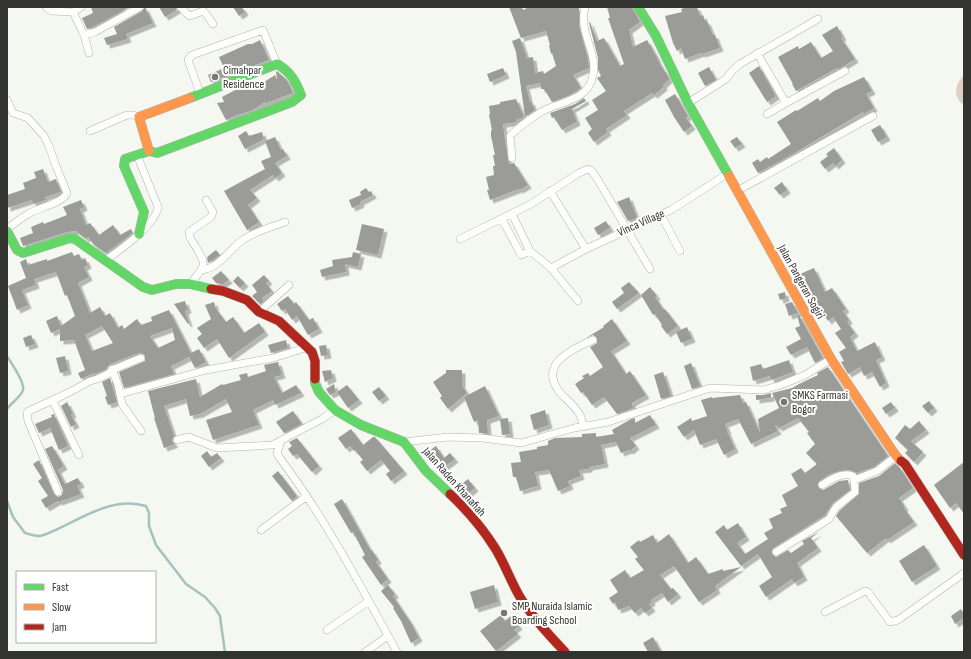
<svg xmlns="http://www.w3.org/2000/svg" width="971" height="659" viewBox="0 0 971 659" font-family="'Sofia Sans Condensed',sans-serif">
<defs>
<filter id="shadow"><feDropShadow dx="3.5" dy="3.5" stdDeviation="0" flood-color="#0004"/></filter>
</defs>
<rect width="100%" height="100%" fill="#f5f7f1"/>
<!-- forest -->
<path fill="#e1cfc1" d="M964 75V105C952 97 955 84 964 75Z"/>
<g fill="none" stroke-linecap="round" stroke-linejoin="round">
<!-- stream -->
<path stroke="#a4c3bf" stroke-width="2.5" d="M7 356C11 363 25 382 23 390 21 397 11 403 7 409
M7 501 13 517 25 533C29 534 35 536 40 536 49 534 58 529 66 525 90 513 118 497 146 506L149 513V526L156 545 186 584 205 597 215 608 220 616 221 624 225 652"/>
</g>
<!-- building -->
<path fill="#9b9c98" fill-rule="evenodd" filter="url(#shadow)" d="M91 7H130L93 27 87 29 82 18 93 13Z
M145 7 153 23 126 34 128 39 107 45 104 38 117 34 114 27 142 11Z
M159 7H176L177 10 165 17Z
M233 7H242L245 12 239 16Z
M509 7H522L523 10 529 7H579V26L588 59 589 68 573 75 581 88 570 95 552 102 544 89H541L540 83 526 86 530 102 531 101 535 110 525 117 516 52 512 41 520 38 527 58 533 57 535 73 543 71 544 74 556 66 552 53 551 54 549 45H550L546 31 521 38Z
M607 7H632L640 22 629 30 633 47 647 40 658 59H657L665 72H666L669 79 663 85 664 87 654 95 652 93 624 111 627 115 606 129 608 132 594 142 588 133 592 129 585 118 598 110 592 100 606 91 597 78 601 76 598 70V58L589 23 590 22 597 41 604 38 620 66 624 64 608 18H610Z
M688 7H697L700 16 703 15 705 21H707L713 35H715L720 48 702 54 701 53 685 59 681 48 677 51 673 43 665 16 682 12 681 9Z
M837 26 843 37 841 38 855 59 844 66 838 69 837 68 796 91 792 84H793L778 57 798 46 799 49 811 42 821 58 833 51 822 35Z
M260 40 269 60 211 82 208 75 224 68 219 57 248 44H252Z
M759 66 776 96 767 102 749 73Z
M709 67 716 80 705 86 698 73Z
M503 68 506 75 490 82 487 74Z
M277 71 287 80 293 93 266 103 265 102 253 110 239 115V114L226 120 217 103 224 102 222 97 241 87 242 88 247 86 248 88 259 81 261 84 275 75 277 80 276 72Z
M864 77 872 91 866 94 874 108 864 114 863 112 793 154 758 173 752 163 758 159 760 162 767 157 768 159 791 144 777 122 796 110 797 111 818 98 820 101 834 91Z
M675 94 688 116 686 118 692 126 684 132 674 117 665 100Z
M584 98 586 101 572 109 577 122 562 130 554 117 552 118 550 113 575 104Z
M516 99 524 117 516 120 517 122 503 124 505 141 509 164 514 163 528 185 520 190 519 189 490 200 487 190H489L486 177 494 175 493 166H495L493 155H495L491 136V130H492L489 115 490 114 489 106 500 104V102Z
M880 125 887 137 878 142 871 130Z
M246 131 249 136 262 132 264 139 245 149 238 136Z
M275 137 281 150 283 149 287 156 275 163 282 173 275 178 273 175 250 190 257 198 248 205 259 222 247 230 224 191 265 169 261 161 271 157 265 141Z
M737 137 742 144 735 148 730 141Z
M834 148 842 160 835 166 833 163 825 169 820 162 828 156 826 154Z
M43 169 48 182 56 179 61 192 45 197 46 200 33 204 32 200 7 208V195L25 189 23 183 36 178 34 172Z
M782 182 787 190 780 195 774 188Z
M366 188 369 192 371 191 373 195 360 202 361 204 352 208 349 200 361 195 360 192Z
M629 197 637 218 628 221 617 202Z
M81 200 84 207 80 209 86 225 90 223 99 235 113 225 120 235 131 229 133 233 106 253 94 245 88 237 86 239 76 231 67 232 23 246 20 238 33 233 31 227 43 222 44 224 67 215 63 207Z
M606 221 610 228 598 235 594 228Z
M362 224 384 229 378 255 356 250Z
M216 250 220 255 208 263 207 257Z
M72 252 74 256 79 254 82 260 85 258 88 265 84 267 89 277 78 283 90 313 100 307 105 316 110 313 118 328 122 325 124 329 137 319 141 325 152 321 151 317 169 310 191 353 199 349 206 362 195 368 189 357 171 366 174 374 124 388 119 372 145 361V356L144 354 139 353 110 364 105 370 95 374 94 373 81 379 78 373 85 370 74 340 60 341V329L51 333 46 321 57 316 61 326 75 316 67 295 65 296 56 272 34 279 36 285 22 290 28 305 17 310 8 286 26 278 20 262 26 259 28 265 47 259V261ZM102 326 113 343 92 351 85 335ZM172 328 175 340 158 348 150 336Z
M353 252 361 254 358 267 345 264 346 272 322 277 320 270 333 266 332 260 352 257Z
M814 268 825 292 832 288 846 309 843 311 849 320 847 322 855 333 850 337 857 351 875 342 882 357 876 360 886 383 880 387 872 372 864 376 860 367 848 374 841 362 844 361 839 352 846 348 835 333 841 329 833 317 828 321 819 307H817L811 299 800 274Z
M221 271 229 280 223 284 216 283 212 278Z
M264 275 269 281 266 283 272 291 262 298 264 301 260 304 252 296 257 292 252 285Z
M238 276 245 283 240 288 233 281Z
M629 282 639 293 617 309 612 302 624 293 621 288Z
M650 287 657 296 655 297 664 310 665 309 678 326 667 334 661 326 662 325 655 314 653 315 641 295Z
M785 292 786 298 780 300 778 294Z
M288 296 294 304 296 302 309 320 313 318 319 329 308 335 297 316 292 320 285 309 282 311 277 304Z
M185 301 188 310 185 311 189 323 188 324 174 304Z
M214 302 216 309 226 322 233 317 244 333 259 323 265 332 229 358 217 339 204 348 197 338 202 334 197 328 211 319 205 305Z
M792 302 798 313 789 316 785 304Z
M797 315H799L823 358 815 363 807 347 791 355 786 347 801 339 795 328 800 326Z
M612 319 627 341 611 351 626 374 630 371 646 395 632 403 633 408 617 414 604 397 592 405 583 392 581 393 575 384 584 378 582 376 588 373 590 376 603 367 590 347 597 343V338L593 335 586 338 604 327 603 326Z
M687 327 692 339 681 343 676 332Z
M31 335 35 344 26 347 23 338Z
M286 340 288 348 271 353 268 345Z
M326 345 328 355 321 356 319 346Z
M65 356 68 371 60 373 56 358Z
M789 360 793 372 771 380 770 376 753 381 750 367 761 364 763 369Z
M278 362 282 375 274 377 282 393 296 385 301 393 275 405 273 400 253 410 259 425 213 440 206 420 232 412 226 399 200 414 190 416 186 399 164 406 174 436 172 441 175 444 164 448 154 418H155L148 391 196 379 200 397 222 384 223 385 241 380 239 375 247 373 248 377 266 371 264 365Z
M691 363 700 386 692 389 684 366Z
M828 367 888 456 874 467 857 473 850 470 840 471 830 474 818 482V487L823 490 839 481 848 480 850 490 833 503 825 515 772 549V554L776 557 788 550 791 553 804 544 802 541 819 532 811 538 818 548 797 563 804 577 794 583 792 579 766 597 759 586 772 577 758 554 741 566 715 532 724 525 727 530 738 523 746 537 737 543 745 554 768 539 764 533 773 528 769 519 782 513 780 509 787 506 782 495 798 486 791 474 801 468 805 473 817 464 806 453 815 444 807 433 809 432 798 418 779 428 776 425 775 426 778 431 751 444 738 419 725 424 728 431H727L735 449 724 455 716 439 700 445 694 430 684 437 677 427 691 418 692 421 707 416 701 400 712 397V398L740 395 743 403 746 402 760 433 758 419 779 408 772 393 792 388 799 384 818 375 817 373Z
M331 370 333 378 325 382 322 371Z
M446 370H462V385L467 393 448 409 440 398 442 396 433 382 446 373Z
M663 372 671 396 661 399 654 375Z
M110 378 117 402 108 405 105 397 107 396 102 382Z
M334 384 336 392 330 395 326 389Z
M347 385 359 400 348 408 337 392Z
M485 386 499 416 487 420 488 433H479L478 420 474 422 464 397Z
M379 387 386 396 379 401 372 392Z
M771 393V398L756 400V395H763Z
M929 401 934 408 928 413 922 406Z
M67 402 73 414 71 415 76 424 71 427 61 406Z
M891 402 895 408 886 414 882 408Z
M545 410 549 425 534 430 530 415Z
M293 411 302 424 284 433 276 422Z
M54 414 68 446 59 450 50 428 39 433 35 424 52 417 51 415Z
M650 415 656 425 630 438 636 446 630 451 629 450 621 453 616 442 601 445 605 464 589 467V469L579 470 581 476 568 481 570 486 558 491 549 470 535 472 538 486 520 491 516 477H513L511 463 521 462 519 452 537 449V447L548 445V441L555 438 582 437V434L596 433V437L614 434 612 430 631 419 635 418V423Z
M508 418 510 434 502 435 500 419Z
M919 421 926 430 911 441 923 452 914 462 905 453 908 450 895 438 905 425 910 429Z
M351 429 363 445 373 437H375L404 471 391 481 386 474 390 471 381 460 367 471 360 462 363 460 355 450 354 451 350 446 346 449 338 438Z
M297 438 319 466 312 472 297 454 293 456 288 449 292 446 289 442Z
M52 446 64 466 58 470 65 484 78 478 81 484 77 486 81 494 59 502 58 501 46 508 41 500 48 496 38 481 42 478 33 464 39 460 54 494 58 497 62 495 63 490 45 449Z
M436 446 444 458 450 453 455 459 443 468 429 451Z
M207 451 211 457 217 453 221 458 209 467 201 456Z
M964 462V514L956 503 950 508 934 485Z
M895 463 900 468 913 488 899 498 905 507 904 508 914 522 887 540 886 538 867 553 836 516 840 510 859 494V483L879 476Z
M278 471 297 496 292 501 272 476Z
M468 479 475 488 465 496 458 487Z
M342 499 371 551 372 550 378 560 376 562 388 579 381 585 362 557 365 555 353 532 351 533 334 504Z
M669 534 688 563 696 557 708 574 723 569V571L741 567 715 586 717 590 699 602 674 566 660 575 671 589 673 588 678 594 668 602 662 593 651 600 652 602 649 604 652 608 645 613 641 608 635 613 629 606 618 610 615 602 613 604 609 598 618 592 610 580 625 570 630 578 644 570 635 559 638 557 630 547 639 540 640 542 653 535 657 543Z
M924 545 937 566 912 582 899 561Z
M388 585 395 594 393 596 411 623 419 638 411 643 401 621 393 608 394 607 381 591Z
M494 585 498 602 475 609 470 592Z
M961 609 964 614V618L955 624 951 616Z
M501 615 505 621 511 616 519 626 514 630 518 634 496 651 480 631Z
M653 637 661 652H648L643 643Z"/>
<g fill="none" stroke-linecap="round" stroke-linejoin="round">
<defs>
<path id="street" d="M46 7 51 11 73 12 84 35 95 32 140 7
M181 7 186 13 190 16 203 11 206 14 213 24
M73 12 81 7
M84 35 89 53
M757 53 786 103 845 71
M200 93 188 60 192 55 263 30 277 64
M7 100 13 113 28 118 44 136 49 146 56 166 67 193C62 204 39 207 28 214 21 218 14 224 7 229
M688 103 726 79 733 70 740 64 818 19
M767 114 786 103
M90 131 127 115H133L139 117
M512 158 510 136C519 126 530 119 541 112 560 101 589 101 593 75 598 52 578 33 585 7
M550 191 586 249
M737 191 873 116
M512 214 530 251 551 268 578 301
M661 215 680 251
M502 219 521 255 530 251
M460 239 531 204 579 173 588 169 591 170 598 180 650 269
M106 260C121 249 155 226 158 207L137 155
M551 268 586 249 671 210 727 174
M202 270C221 267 229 249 244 239 257 231 271 227 285 222
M190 284C207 264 207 265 194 244 191 240 189 237 189 232L211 217 213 212 206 200
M259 312 289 285
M112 369 118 385 122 404 141 431
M120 394 206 370 273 358 308 347
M53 401 79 455
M583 427C582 423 582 418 580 415 576 407 567 400 561 394 537 365 570 350 593 340
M177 440 189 437 217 448 272 445 322 419 335 410
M281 441 277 453 279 457C325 518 360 585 397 652
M404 442 448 437 482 438 521 443 574 428 608 422 710 388 763 390 781 385 805 375 831 359
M822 485C831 479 842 472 853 476L854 480 877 471 896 456
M58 492 28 421 27 413 29 411 68 393 90 381 97 379 108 374 114 369 141 358
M261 530 307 496
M776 552 829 519 836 507 855 492 854 480
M825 612 865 591 868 592 890 622 898 620 964 573
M327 630 369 601
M365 652 388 636"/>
<path id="fast" d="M638 7 656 36 688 103 729 176
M7 231 17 250 23 253 70 238 75 239 143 287 152 290 176 284H190L211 289
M139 234 144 212 124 166 125 159 149 151 157 153 292 102 301 95C296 82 290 71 277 64L190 98
M315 379V383L319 392 335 410 361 425 404 442 426 471 450 494"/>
<path id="slow" d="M149 151 139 117 190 98
M729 176 831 359 896 456 901 461"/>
<path id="jam" d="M211 289 223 291 247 300 259 312 279 321 312 352 315 361V379
M901 461 905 464 964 555
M450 494C467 510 483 529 495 548 505 564 511 582 520 597 533 618 549 635 565 652"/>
</defs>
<!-- street casing -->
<use href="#street" stroke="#b2b4b0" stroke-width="8"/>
<!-- fast casing -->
<use href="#fast" stroke="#b2b4b0" stroke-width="10"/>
<!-- slow casing -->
<use href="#slow" stroke="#b2b4b0" stroke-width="10"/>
<!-- jam casing -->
<use href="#jam" stroke="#b2b4b0" stroke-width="10"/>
<!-- street -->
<use href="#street" stroke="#fefefd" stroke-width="7"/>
<!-- fast -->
<use href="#fast" stroke="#63d668" stroke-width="9"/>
<!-- slow -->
<use href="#slow" stroke="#ff974d" stroke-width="9"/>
<!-- jam -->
<use href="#jam" stroke="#b3261e" stroke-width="9"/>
</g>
<!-- markers -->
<g fill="#777874" stroke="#fff" stroke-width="1.5">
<circle cx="215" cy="77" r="4"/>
<circle cx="784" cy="402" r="4"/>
<circle cx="504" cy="613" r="4"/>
</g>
<g text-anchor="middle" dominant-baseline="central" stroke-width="4" stroke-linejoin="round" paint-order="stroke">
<!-- poi labels -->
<g font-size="12" fill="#333430" stroke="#fff" text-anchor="start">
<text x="223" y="70">Cimahpar<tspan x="223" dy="14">Residence</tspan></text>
<text x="792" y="395">SMKS Farmasi<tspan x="792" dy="14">Bogor</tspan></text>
<text x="512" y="606">SMP Nuraida Islamic<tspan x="512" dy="14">Boarding School</tspan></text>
</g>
<!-- street labels -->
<g font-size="12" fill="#333430" stroke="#fff">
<text transform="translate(641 223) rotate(-24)">Vinca Village</text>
<text transform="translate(801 282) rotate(61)">Jalan Pangeran Sogiri</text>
<text transform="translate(454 482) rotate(48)">Jalan Raden Khanafiah</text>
</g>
</g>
<!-- border -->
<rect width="971" height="659" fill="none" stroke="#333430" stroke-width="16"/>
<!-- legend -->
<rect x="16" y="571" width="140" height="72" fill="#ffffff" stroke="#adaeac"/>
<rect x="24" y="584" width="20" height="6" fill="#63d668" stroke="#adaeac"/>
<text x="52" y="591" font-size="12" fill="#333430">Fast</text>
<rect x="24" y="604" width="20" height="6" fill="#ff974d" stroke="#adaeac"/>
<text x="52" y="611" font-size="12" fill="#333430">Slow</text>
<rect x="24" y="624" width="20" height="6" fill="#b3261e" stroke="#adaeac"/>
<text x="52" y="631" font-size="12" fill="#333430">Jam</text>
</svg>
